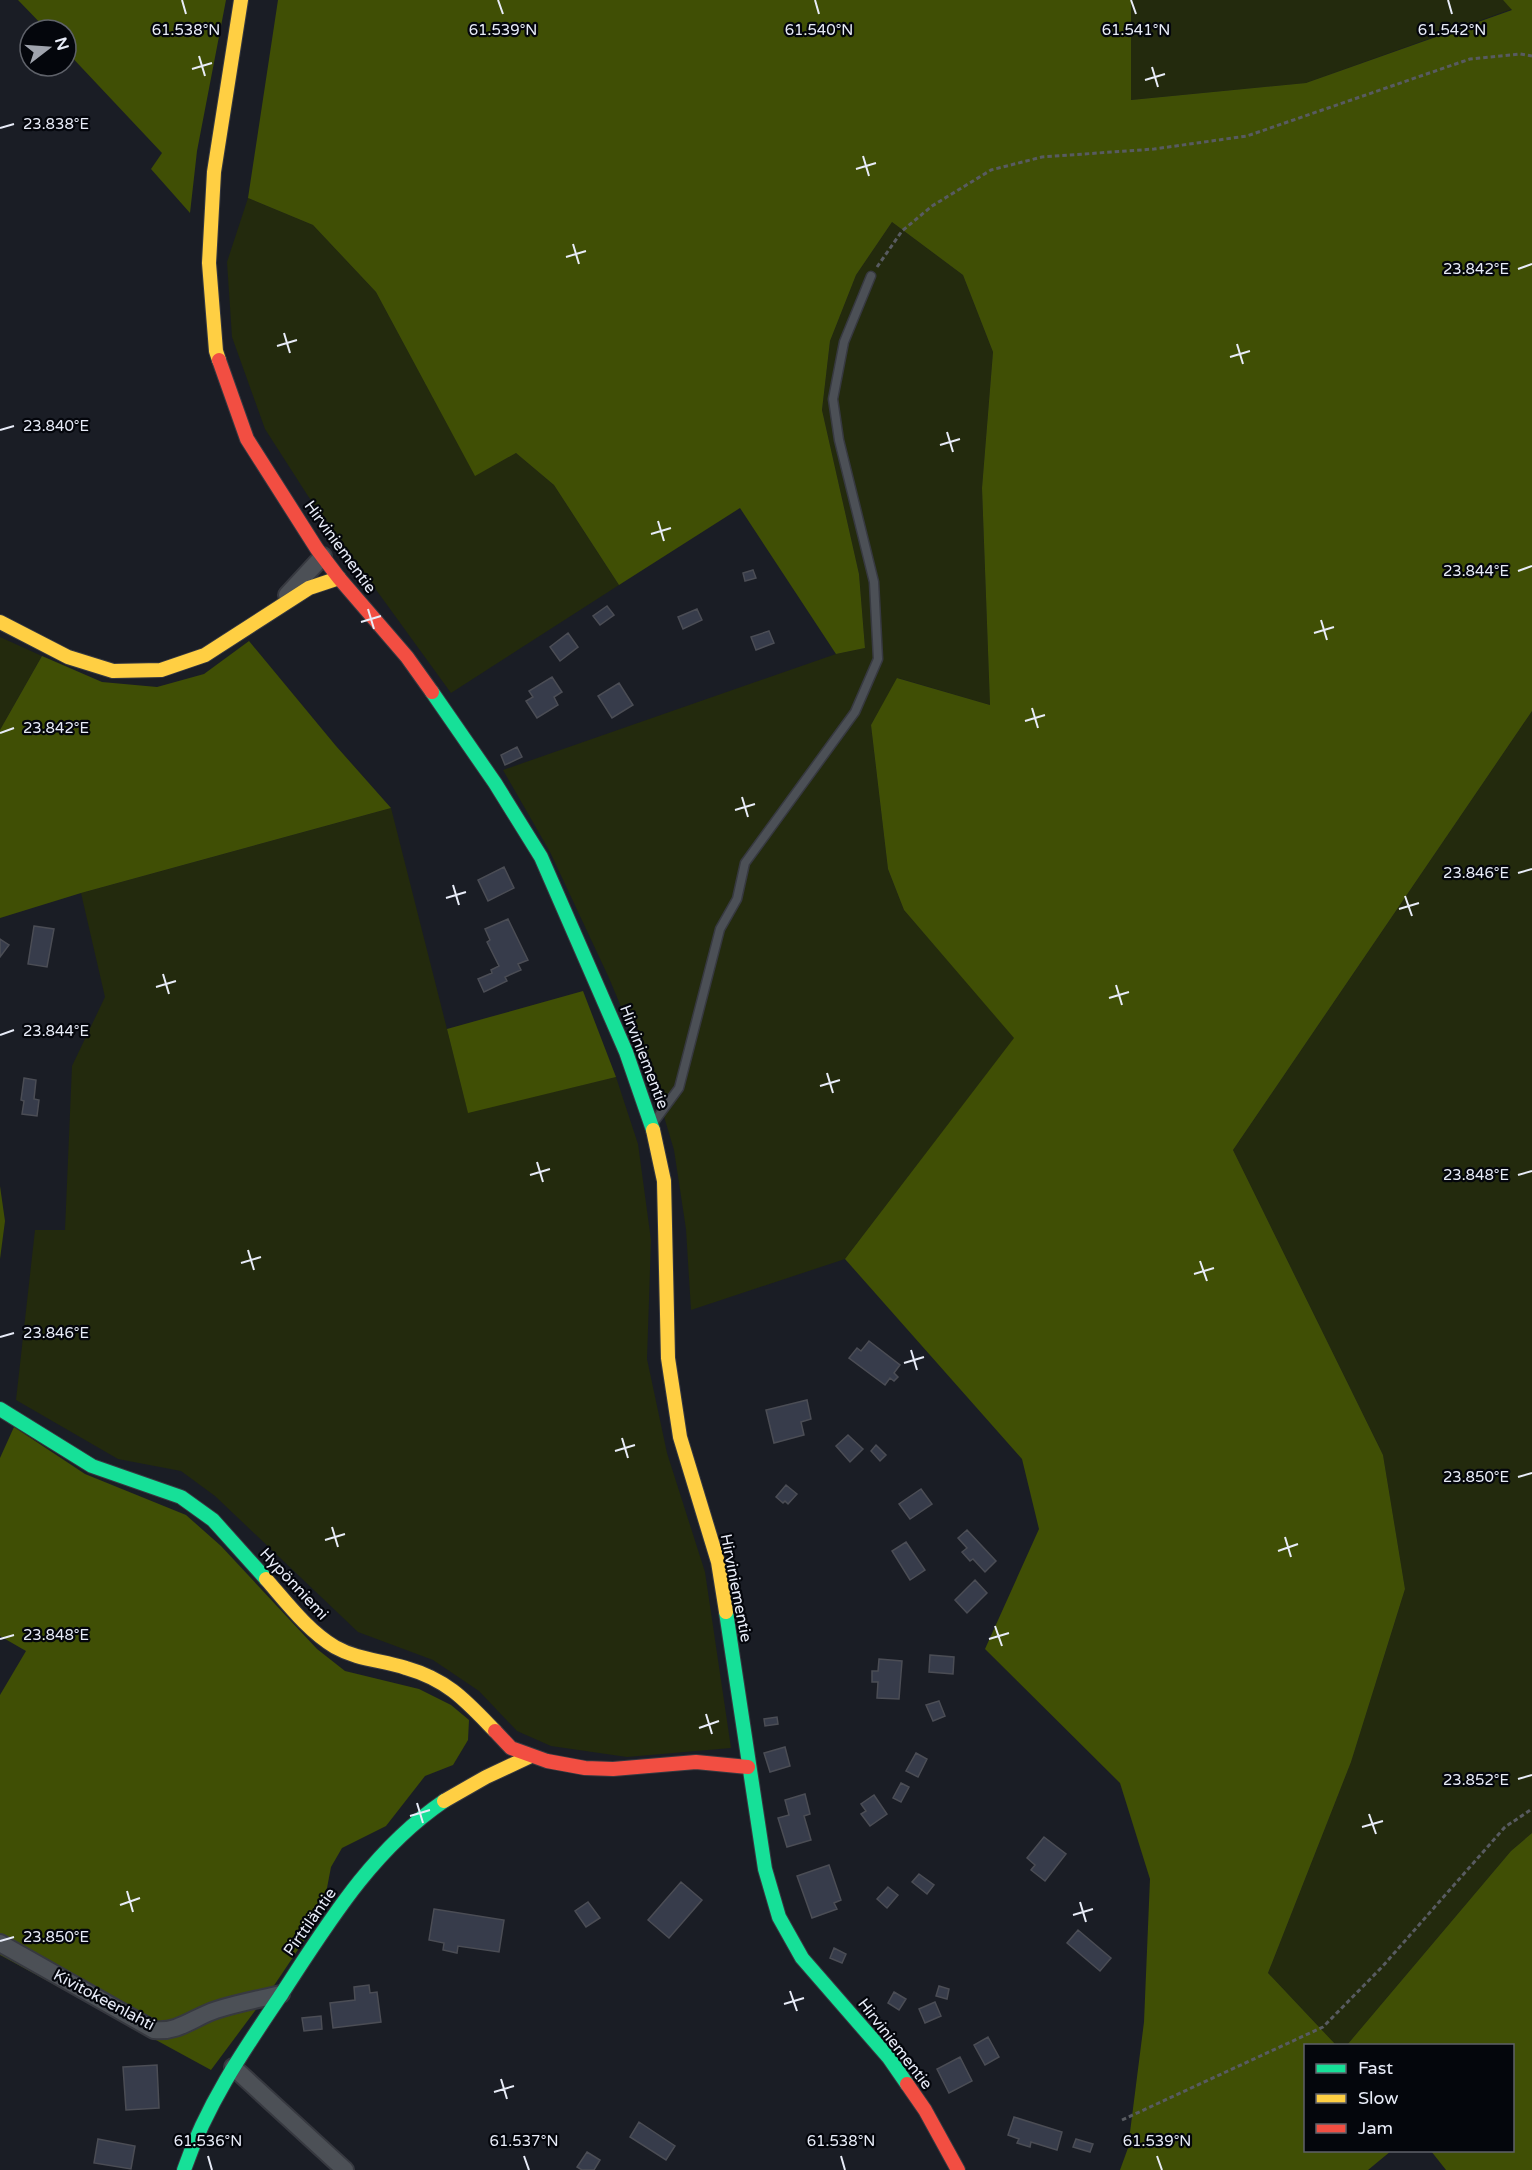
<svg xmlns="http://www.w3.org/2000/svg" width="1532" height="2170" viewBox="0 0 1532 2170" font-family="'Varela Round',sans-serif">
<rect width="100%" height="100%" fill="#1a1d25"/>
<!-- green -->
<path fill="#232a0d" d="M1131 0H1503L1512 9 1306 83 1130 100Z
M248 198 313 225 376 292 475 475 516 453 554 485 619 585 451 693 308 496 265 429 232 337 227 262Z
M892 222 963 275 993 352 982 488 990 705 898 678 871 725 888 869 904 910 1015 1038 845 1259 691 1310 686 1229 674 1150 657 1093 609 978 550 852 503 770 836 654 865 648 859 574 822 410 830 341 856 275Z
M0 637 42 656 0 730Z
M1532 711V1833L1511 1851 1347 2045H1336L1268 1973 1351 1762 1405 1589 1383 1455 1233 1150Z
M391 808 468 1112 616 1077 638 1144 651 1240 647 1359 667 1453 705 1572 731 1748 627 1757 551 1746 517 1731 479 1691 433 1660 358 1632 215 1496 181 1471 118 1459 16 1400 35 1230H65L72 1066 105 997 81 893Z"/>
<!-- forest -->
<path fill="#404f05" d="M18 0H226L197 151 190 213 151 169 162 153 66 51V30H47Z
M278 0H1131V100L1306 83 1512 10 1503 0H1532V711L1233 1150 1383 1455 1405 1589 1351 1762 1268 1973 1336 2045 1306 2046V2150L1391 2151 1368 2170H1120L1128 2148 1144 2022 1150 1879 1120 1783 985 1649 1039 1529 1022 1459 845 1259 1014 1038 904 910 888 869 871 725 897 678 990 705 982 488 993 352 963 275 892 222 856 275 830 341 822 410 859 574 865 648 836 654 740 508 619 585 554 485 516 453 475 476 376 292 313 225 248 198Z
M249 641 336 746 391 808 81 893 0 918V730L42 656 102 682 157 687 204 674Z
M583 991 616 1077 468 1113 447 1029Z
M0 1186 5 1221 0 1259Z
M14 1427 85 1474 186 1515 221 1546 317 1649 345 1671 419 1689 451 1705 469 1720 468 1740 453 1765 425 1776 386 1826 342 1848 331 1867 322 1914 275 1984 211 2070 0 1955V1695L26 1651 0 1636V1458Z
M1532 1833V2170H1446L1431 2151 1512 2150V2046L1347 2045 1511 1851Z"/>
<!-- building -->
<path fill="#373c4b" stroke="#4b4d55" stroke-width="1.5" d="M753 570 756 578 745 581 743 573Z
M607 606 614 615 600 625 593 616Z
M697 609 702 620 683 629 678 617Z
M769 631 774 643 756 650 751 637Z
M568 633 578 647 560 661 550 647Z
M552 677 562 692 554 697 558 705 537 718 526 701 533 697 529 691Z
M619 683 633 705 612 718 598 696Z
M517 747 522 757 505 765 501 755Z
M504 867 514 888 488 901 478 880Z
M508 919 528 960 518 964 521 970 505 977 507 981 484 992 478 979 492 973 491 970 499 966 487 942 490 940 485 929Z
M34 926 54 929 47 967 28 964Z
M0 939 9 945 0 957Z
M24 1078 36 1080 34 1099 39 1100 37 1116 22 1114 24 1101 21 1100Z
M869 1341 900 1365 894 1373 898 1377 894 1381 890 1378 885 1385 849 1358 857 1348 861 1351Z
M807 1400 811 1419 801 1422 804 1435 774 1443 766 1410Z
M848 1435 863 1449 850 1462 836 1446Z
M876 1445 886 1455 880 1461 871 1451Z
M786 1485 797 1494 788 1504 785 1501 783 1503 776 1497Z
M921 1489 932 1504 910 1519 899 1504Z
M967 1530 996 1561 985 1572 973 1559 970 1561 962 1552 967 1548 958 1538Z
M906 1542 925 1570 910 1580 892 1551Z
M975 1580 987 1593 967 1613 955 1600Z
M930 1655 954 1657 953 1674 929 1672Z
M879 1659 902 1661 899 1699 877 1698 878 1682H872V1671H878Z
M939 1701 945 1716 933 1721 926 1705Z
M777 1717 778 1724 765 1726 764 1719Z
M785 1747 790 1766 770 1772 764 1753Z
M916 1753 927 1759 918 1777 906 1771Z
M901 1783 909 1787 901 1802 893 1798Z
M805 1794 810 1814 804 1816 811 1840 787 1847 778 1818 789 1815 785 1800Z
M874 1795 887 1814 870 1826 861 1814 866 1811 861 1804Z
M1044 1837 1066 1854 1045 1881 1031 1870 1035 1865 1027 1858Z
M829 1865 841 1900 834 1903 837 1909 812 1918 797 1876Z
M919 1874 934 1885 927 1894 912 1882Z
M681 1882 702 1900 669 1938 648 1920Z
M888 1887 898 1895 887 1908 877 1899Z
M588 1902 600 1918 586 1927 575 1911Z
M434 1909 504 1920 499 1952 458 1946 457 1953 443 1950 444 1943 429 1940Z
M1078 1930 1111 1958 1100 1971 1067 1943Z
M834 1948 846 1954 842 1963 830 1958Z
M369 1985 370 1993 377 1992 381 2022 333 2028 330 2003 355 2000 354 1987Z
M939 1986 949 1989 947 1999 936 1996Z
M894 1992 906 1999 899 2010 888 2003Z
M935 2002 941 2016 925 2023 919 2009Z
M321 2016 322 2029 304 2031 302 2018Z
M988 2037 999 2057 985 2065 974 2045Z
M960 2057 972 2081 949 2093 937 2069Z
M157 2065 159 2108 126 2110 123 2067Z
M1014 2117 1062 2132 1057 2150 1031 2142 1030 2147 1017 2143 1019 2139 1008 2135Z
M639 2122 675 2146 666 2160 630 2137Z
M98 2139 135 2146 131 2169 94 2163Z
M1076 2139 1093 2144 1090 2152 1073 2147Z
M587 2152 600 2160 594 2170H582L577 2167Z"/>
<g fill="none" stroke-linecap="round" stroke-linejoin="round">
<defs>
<path id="lane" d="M654 1122 679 1088 720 929 737 899 745 863 855 712 878 659 874 582 839 440 833 399 844 342 871 276"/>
<path id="street" d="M287 595 323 556
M0 1943 154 2030C178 2033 194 2017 216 2010 237 2003 260 1999 281 1994
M233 2067 345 2170"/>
<path id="fast" d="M432 692 495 783 541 857 626 1052 653 1130
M0 1409 92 1466 181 1497 213 1520 266 1579
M726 1612 765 1869 779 1917 802 1958 889 2058 907 2084
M184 2170C206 2105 243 2051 281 1995 328 1923 372 1850 444 1801"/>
<path id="slow" d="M219 360 216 351 209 263 214 172 241 0
M0 622 68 657 113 671 161 670 205 655 309 588 339 578
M653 1130 664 1181 668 1358 680 1437 718 1562 726 1612
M266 1579C287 1603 308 1631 335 1647 358 1660 382 1660 406 1668 448 1680 466 1701 495 1731
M444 1801 486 1777 531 1756"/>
<path id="jam" d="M219 360 247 439 317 549 339 578 407 657 432 692
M495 1731 511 1748 547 1761 585 1768 613 1769 696 1762 748 1767
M907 2084 925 2110 958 2170"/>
</defs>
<!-- lane casing -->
<use href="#lane" stroke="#373940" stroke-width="11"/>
<!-- street casing -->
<use href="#street" stroke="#373940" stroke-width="20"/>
<!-- fast casing -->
<use href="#fast" stroke="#373940" stroke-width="16"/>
<!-- slow casing -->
<use href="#slow" stroke="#373940" stroke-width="16"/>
<!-- jam casing -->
<use href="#jam" stroke="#373940" stroke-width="16"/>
<!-- path -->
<path stroke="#585b61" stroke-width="3" stroke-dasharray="4.5 3" stroke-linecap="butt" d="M877 267 902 231 932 206 991 170 1042 157 1154 149 1247 136 1470 59 1520 54 1532 56
M1122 2120 1323 2027 1382 1967 1505 1827 1532 1809"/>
<!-- lane -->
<use href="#lane" stroke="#4c5056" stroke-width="8"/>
<!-- street -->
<use href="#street" stroke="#4c5056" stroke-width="16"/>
<!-- fast -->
<use href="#fast" stroke="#16e098" stroke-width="14"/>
<!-- slow -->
<use href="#slow" stroke="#ffcf43" stroke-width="14"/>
<!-- jam -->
<use href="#jam" stroke="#f24e42" stroke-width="14"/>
</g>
<!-- ticks -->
<path fill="none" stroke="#e8ecf8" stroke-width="2" d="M182 0 186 14M498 0 503 14M815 0 819 14M1131 0 1136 14M1448 0 1452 14M199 56 205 76M1152 67 1158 87M192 69 212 63M1145 80 1165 74M0 128 14 124M863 156 869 176M856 169 876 163M573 244 579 264M566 257 586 251M1518 269 1532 264M284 333 290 353M1237 344 1243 364M277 346 297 340M1230 357 1250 351M0 430 14 426M947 432 953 452M940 445 960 439M658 521 664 541M651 534 671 528M1518 571 1532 566M368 609 374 629M1321 620 1327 640M361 622 381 616M1314 633 1334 627M1032 708 1038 728M1025 721 1045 715M0 733 14 728M742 797 748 817M735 810 755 804M1518 873 1532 869M453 885 459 905M1405 896 1412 916M446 898 466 892M1399 909 1419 903M163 974 169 994M1116 985 1122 1005M156 987 176 981M1109 998 1129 992M0 1035 14 1030M827 1073 833 1093M820 1086 840 1080M537 1162 543 1182M530 1175 550 1169M1518 1175 1532 1171M248 1250 254 1270M1200 1261 1207 1281M241 1263 261 1257M1194 1274 1214 1268M0 1337 14 1333M911 1350 917 1370M904 1363 924 1357M622 1438 628 1458M615 1451 635 1445M1518 1477 1532 1473M332 1527 338 1547M1285 1537 1291 1557M325 1540 345 1534M1278 1551 1298 1544M995 1626 1002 1646M0 1639 14 1635M989 1639 1009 1633M706 1714 712 1734M699 1728 719 1721M1518 1779 1532 1775M417 1803 423 1823M1369 1814 1376 1834M410 1816 430 1810M1362 1827 1383 1821M127 1891 133 1912M1080 1902 1086 1922M120 1905 140 1898M1073 1915 1093 1909M0 1941 14 1937M790 1991 797 2011M784 2004 804 1998M501 2079 507 2099M494 2092 514 2086M208 2156 212 2170M524 2156 529 2170M841 2156 845 2170M1157 2156 1162 2170"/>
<g text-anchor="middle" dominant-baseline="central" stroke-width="4.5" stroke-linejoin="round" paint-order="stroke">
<!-- street labels -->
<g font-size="16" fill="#e8ecf8" stroke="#04060c">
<text transform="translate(340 547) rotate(54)">Hirviniementie</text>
<text transform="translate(644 1057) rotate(69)">Hirviniementie</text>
<text transform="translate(294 1584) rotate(47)">Hypönniemi</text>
<text transform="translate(736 1588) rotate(79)">Hirviniementie</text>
<text transform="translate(310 1922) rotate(-55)">Pirttiläntie</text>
<text transform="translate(104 2000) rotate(28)">Kivitokeenlahti</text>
<text transform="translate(895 2044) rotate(52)">Hirviniementie</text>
</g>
</g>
<g font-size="15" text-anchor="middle" fill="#e8ecf8" stroke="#04060c" stroke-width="4.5" stroke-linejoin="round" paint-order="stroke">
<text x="186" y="35">61.538°N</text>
<text x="503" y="35">61.539°N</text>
<text x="819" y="35">61.540°N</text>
<text x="1136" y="35">61.541°N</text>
<text x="1452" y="35">61.542°N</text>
<text x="56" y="129">23.838°E</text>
<text x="1476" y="274">23.842°E</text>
<text x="56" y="431">23.840°E</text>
<text x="1476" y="576">23.844°E</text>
<text x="56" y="733">23.842°E</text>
<text x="1476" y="878">23.846°E</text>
<text x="56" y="1036">23.844°E</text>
<text x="1476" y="1180">23.848°E</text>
<text x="56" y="1338">23.846°E</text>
<text x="1476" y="1482">23.850°E</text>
<text x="56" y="1640">23.848°E</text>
<text x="1476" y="1785">23.852°E</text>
<text x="56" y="1942">23.850°E</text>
<text x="208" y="2146">61.536°N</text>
<text x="524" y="2146">61.537°N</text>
<text x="841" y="2146">61.538°N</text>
<text x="1157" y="2146">61.539°N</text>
</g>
<!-- legend -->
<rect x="1304" y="2044" width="210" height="108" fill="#04060c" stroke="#5f626a" stroke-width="1.5"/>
<rect x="1316" y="2064" width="30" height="9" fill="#16e098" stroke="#5f626a" stroke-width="1.5"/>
<text x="1358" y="2074" font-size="18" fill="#e8ecf8">Fast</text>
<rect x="1316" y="2094" width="30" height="9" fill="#ffcf43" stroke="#5f626a" stroke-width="1.5"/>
<text x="1358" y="2104" font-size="18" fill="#e8ecf8">Slow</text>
<rect x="1316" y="2124" width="30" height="9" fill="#f24e42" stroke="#5f626a" stroke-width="1.5"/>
<text x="1358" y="2134" font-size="18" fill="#e8ecf8">Jam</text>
<!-- north arrow -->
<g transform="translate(48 48) rotate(73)"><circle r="28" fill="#04060c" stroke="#5f626a" stroke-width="1.5"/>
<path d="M0-4.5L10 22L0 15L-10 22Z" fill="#a0a4ae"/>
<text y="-9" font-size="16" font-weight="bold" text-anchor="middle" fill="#e8ecf8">N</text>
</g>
</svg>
